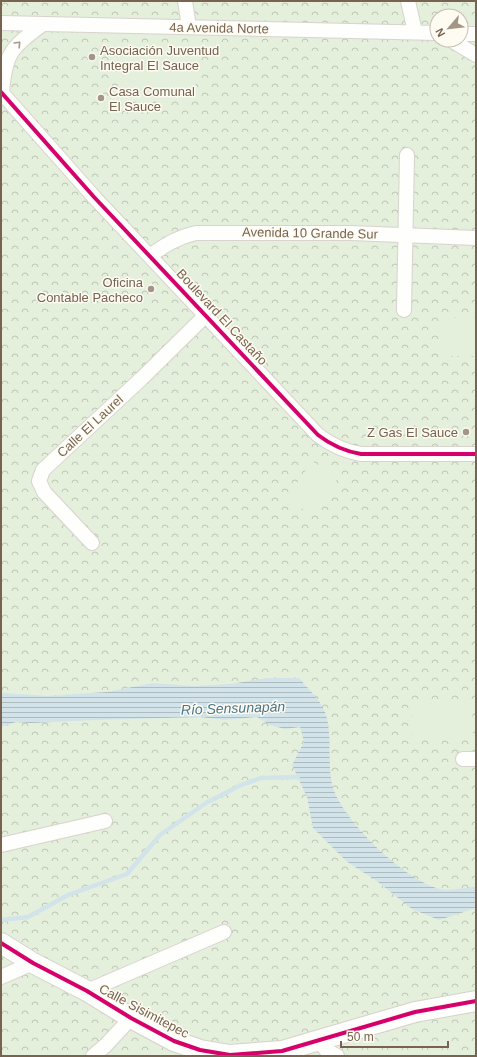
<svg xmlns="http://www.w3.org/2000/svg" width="477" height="1057" viewBox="0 0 477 1057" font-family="Arial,sans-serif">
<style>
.park{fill:url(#park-crowns);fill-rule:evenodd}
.pitch{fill:#e4efdc}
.water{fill:url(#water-rules)}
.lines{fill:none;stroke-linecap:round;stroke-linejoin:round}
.stream{stroke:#d2e4e9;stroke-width:4.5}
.street-casing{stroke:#d8d3cd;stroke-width:16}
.secondary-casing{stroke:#d6d2cb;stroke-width:22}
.street{stroke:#fefefd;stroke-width:14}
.secondary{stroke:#fefefd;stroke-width:20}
.cycleway-casing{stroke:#fefbf3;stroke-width:6}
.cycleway{stroke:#d6006c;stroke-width:4}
.oneway{stroke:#a6998c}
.poi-dot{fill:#a49687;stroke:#fefbf3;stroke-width:1.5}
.labels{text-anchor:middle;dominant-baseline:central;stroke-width:3;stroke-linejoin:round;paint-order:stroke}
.street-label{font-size:13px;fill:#77634f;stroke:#fefbf3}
.poi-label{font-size:13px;fill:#77634f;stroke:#fefbf3;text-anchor:start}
.water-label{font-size:14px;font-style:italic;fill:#497689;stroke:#fefbf3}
</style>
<defs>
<pattern id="park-crowns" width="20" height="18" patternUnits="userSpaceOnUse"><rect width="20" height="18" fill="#e4efdc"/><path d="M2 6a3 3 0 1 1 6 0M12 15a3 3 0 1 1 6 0" fill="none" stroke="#bec5b5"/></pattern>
<pattern id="water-rules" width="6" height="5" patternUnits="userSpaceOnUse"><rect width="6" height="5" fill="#d2e4e9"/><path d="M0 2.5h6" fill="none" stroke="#afbcbf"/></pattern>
</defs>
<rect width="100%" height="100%" fill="#f8f6f0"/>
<path class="park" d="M 1,1 L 476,1 L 476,1056 L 1,1056 ZM 437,16 L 461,16 L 461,40 L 437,40 Z"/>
<g class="pitch">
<polygon points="117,45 195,46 196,97 118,97"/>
<rect x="441" y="318" width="35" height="38"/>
<polygon points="312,461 338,478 313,516 287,498"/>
<polygon points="472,701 473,735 412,736 412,702"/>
</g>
<path class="water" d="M 267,678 L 299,678 C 307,688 320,699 325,712 C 333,734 327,761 332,784 C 339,818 410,887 446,890 C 456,890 466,887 476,888 L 476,908 L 439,920 L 412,909 L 378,882 L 346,861 L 313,828 L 307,797 L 292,765 L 304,742 L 300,727 L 285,729 L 270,725 L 257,717 L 225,720 L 200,717 L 97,720 L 31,723 L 16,722 L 1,727 L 1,693 L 48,696 L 107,692 L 153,683 L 193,686 L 231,684 Z"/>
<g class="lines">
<polyline class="stream" points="1,920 28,917 68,895 127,874 160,835 206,803 241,785 261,778 298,777"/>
<defs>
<g id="street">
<polyline points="185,1 189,27"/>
<polyline points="408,1 415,32"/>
<polyline points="1,23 437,33"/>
<polyline points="461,34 476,34"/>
<polyline points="451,40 476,55"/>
<path d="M 1,92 L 94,197 L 318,435 C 331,445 343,451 361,454 L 476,454"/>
<path d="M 2,93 C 5,53 11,48 43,24"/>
<path d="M 151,255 C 165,245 178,237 196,233 L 351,233 L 476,238"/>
<polyline points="404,310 407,155"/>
<polyline points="92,543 44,492 39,481 43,470 141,379 205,316"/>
<polyline points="463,759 476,759"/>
<polyline points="1,845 105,821"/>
<polyline points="1,977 33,963"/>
<polyline points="87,991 224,932"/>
<polyline points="319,1041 326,1050 337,1056"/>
<polyline points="93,1056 105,1046 131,1018"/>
</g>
<polyline id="secondary" points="1,943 33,963 87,991 131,1018 174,1041 200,1050 230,1055 282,1051 415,1012 476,1001"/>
</defs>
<use href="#street" class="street-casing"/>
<use href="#secondary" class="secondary-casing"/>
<use href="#street" class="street"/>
<use href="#secondary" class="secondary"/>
<defs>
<g id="cycleway">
<path d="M 1,92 L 94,197 L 318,435 C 331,445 343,451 361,454 L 476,454"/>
<polyline points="1,943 33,963 87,991 131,1018 174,1041 200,1050 230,1055 282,1051 415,1012 476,1001"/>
</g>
</defs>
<use href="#cycleway" class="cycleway-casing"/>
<use href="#cycleway" class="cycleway"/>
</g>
<defs><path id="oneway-chevron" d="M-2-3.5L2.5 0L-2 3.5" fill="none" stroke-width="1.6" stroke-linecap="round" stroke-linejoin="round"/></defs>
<use class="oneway" href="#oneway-chevron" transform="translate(18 44) rotate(-46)"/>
<g class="poi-dot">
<circle cx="92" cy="57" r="4"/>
<circle cx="101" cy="98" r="4"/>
<circle cx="151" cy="289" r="4"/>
<circle cx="466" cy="432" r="4"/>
</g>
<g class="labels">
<g class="street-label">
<text transform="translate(219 28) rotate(1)">4a Avenida Norte</text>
<text transform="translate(310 233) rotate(1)">Avenida 10 Grande Sur</text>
<text transform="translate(222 317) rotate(47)">Boulevard El Castaño</text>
<text transform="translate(90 426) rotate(-43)">Calle El Laurel</text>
<text transform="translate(144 1011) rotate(28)">Calle Sisimitepec</text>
</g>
<g class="poi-label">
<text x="100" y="50">Asociación Juventud<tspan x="100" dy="15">Integral El Sauce</tspan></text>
<text x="109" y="91">Casa Comunal<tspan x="109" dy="15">El Sauce</tspan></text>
<text x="143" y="282" text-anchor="end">Oficina<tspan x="143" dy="15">Contable Pacheco</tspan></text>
<text x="458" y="432" text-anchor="end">Z Gas El Sauce</text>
</g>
<g class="water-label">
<text transform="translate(233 708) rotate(-2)">Río Sensunapán</text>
</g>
</g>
<rect width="477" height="1057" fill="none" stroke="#77634f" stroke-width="4"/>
<g transform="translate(449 28) rotate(242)"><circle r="19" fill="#fefbf3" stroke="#c8beb1"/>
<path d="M0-3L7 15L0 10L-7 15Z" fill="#a49687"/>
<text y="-6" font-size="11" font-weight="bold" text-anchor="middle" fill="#77634f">N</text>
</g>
<path d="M341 1041v6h107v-6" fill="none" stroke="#77634f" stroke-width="2"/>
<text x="347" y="1041" font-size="12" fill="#77634f" stroke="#fefbf3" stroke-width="3" paint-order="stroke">50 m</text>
</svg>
